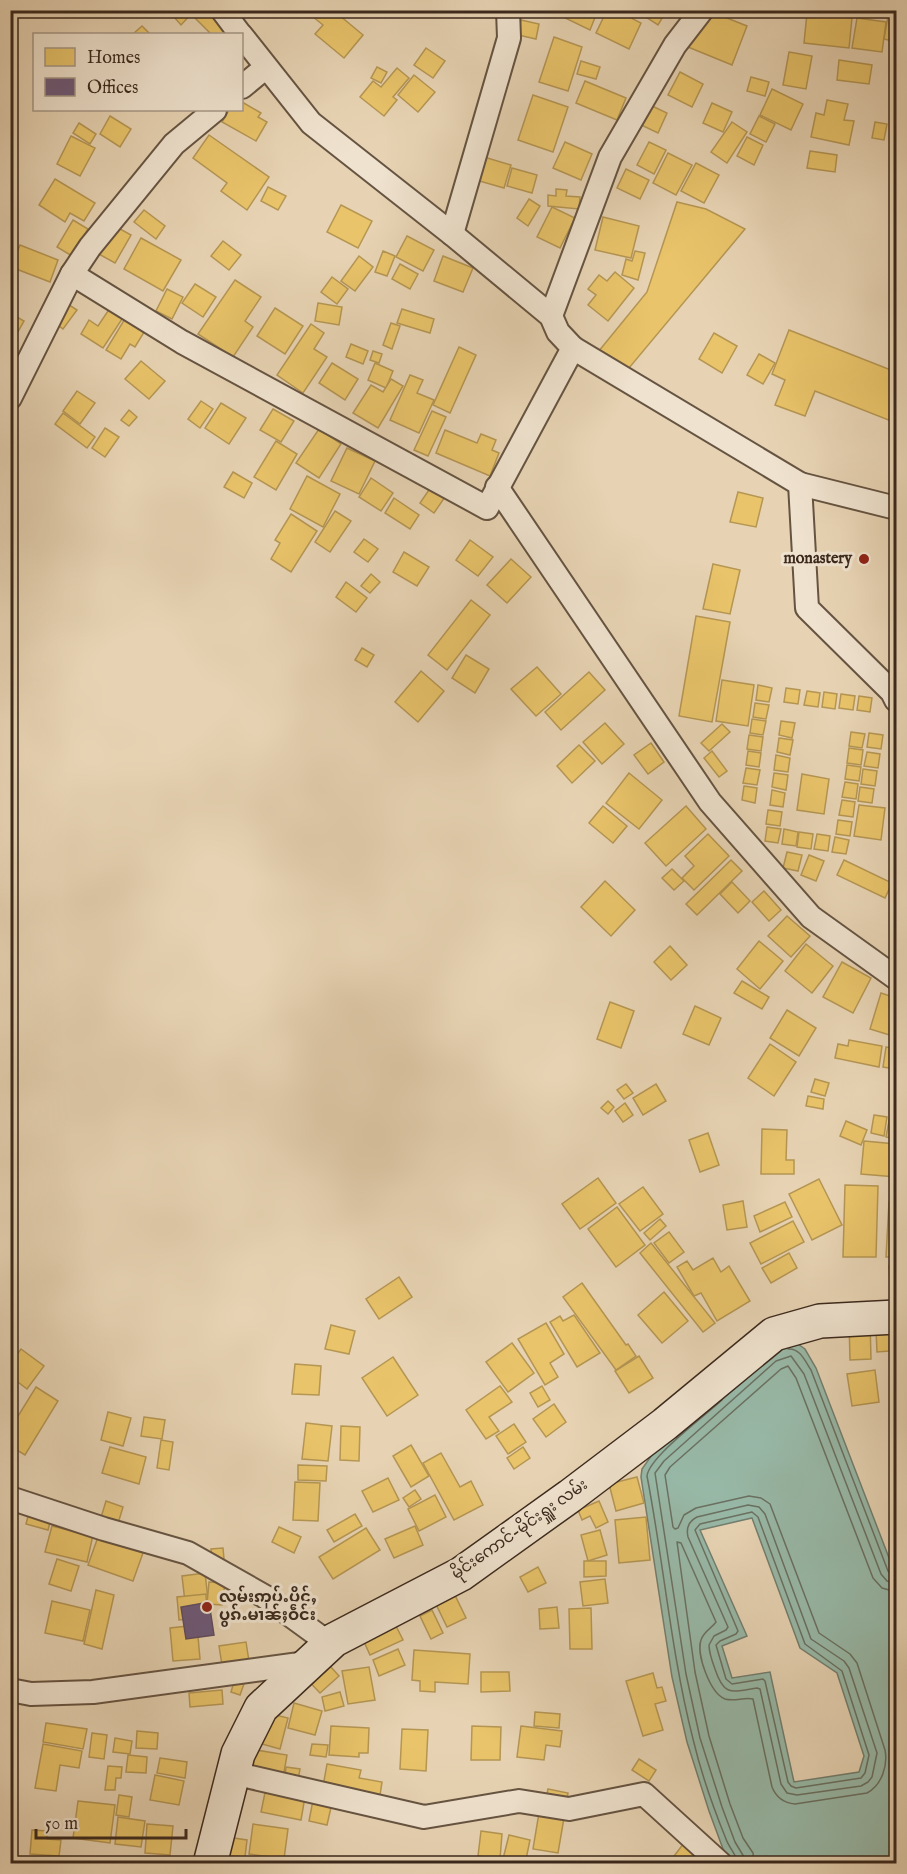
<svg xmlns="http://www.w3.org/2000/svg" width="907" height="1874" viewBox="0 0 907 1874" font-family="'IM FELL English','Noto Sans Myanmar',serif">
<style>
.water{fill:#98b9a8;stroke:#737f70;stroke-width:1.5;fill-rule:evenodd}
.homes{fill:#e9c46a;stroke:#b59653;stroke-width:1.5}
.offices{fill:#6d597a;stroke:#5e4b5e;stroke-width:1.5}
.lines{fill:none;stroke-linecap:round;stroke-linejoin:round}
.shore{stroke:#6a7162;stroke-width:1.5}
.street-casing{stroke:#665442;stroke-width:26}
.secondary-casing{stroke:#3b291d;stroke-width:36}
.street{stroke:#efe2ce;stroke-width:22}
.secondary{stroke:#efe2ce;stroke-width:33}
.poi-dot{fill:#8f2418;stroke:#efe2ce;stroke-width:2}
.labels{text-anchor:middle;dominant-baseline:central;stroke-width:6;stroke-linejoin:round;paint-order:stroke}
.poi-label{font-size:16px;font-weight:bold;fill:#3b291d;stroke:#efe2ce;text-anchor:end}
.street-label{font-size:16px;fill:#3b291d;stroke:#efe2ce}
</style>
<rect width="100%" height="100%" fill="#e7d3b3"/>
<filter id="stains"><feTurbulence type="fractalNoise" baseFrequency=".00333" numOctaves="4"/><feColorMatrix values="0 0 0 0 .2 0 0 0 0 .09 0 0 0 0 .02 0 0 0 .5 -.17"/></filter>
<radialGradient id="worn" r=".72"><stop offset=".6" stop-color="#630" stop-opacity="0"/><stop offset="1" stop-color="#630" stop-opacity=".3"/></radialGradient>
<path class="water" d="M 795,1342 L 805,1349 L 816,1368 L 896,1576 L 896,1863 L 733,1863 L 723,1849 L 709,1811 L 687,1742 L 672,1677 L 641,1477 L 642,1469 L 654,1452 L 769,1349 ZM 752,1518 L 800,1648 L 837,1673 L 864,1756 L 859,1772 L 794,1782 L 770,1672 L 732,1678 L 722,1646 L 747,1636 L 700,1530 Z"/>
<g class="homes">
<polygon points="168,10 195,10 181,25"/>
<polygon points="199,10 231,10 242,34 211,34 193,16"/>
<polygon points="317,10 333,10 363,35 344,58 315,34 323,25 312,16"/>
<polygon points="566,10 598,10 590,30 563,17"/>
<polygon points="607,10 616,10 641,23 629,49 596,33"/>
<polygon points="635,10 667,10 658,25"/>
<polygon points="702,10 707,10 747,26 732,65 688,47"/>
<polygon points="889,10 896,10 896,42 884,39"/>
<polygon points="807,13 852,18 849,48 804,43"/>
<polygon points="857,18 886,22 882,52 852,48"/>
<polygon points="521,20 539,24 536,39 518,35"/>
<polygon points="142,26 150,34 133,34"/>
<polygon points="554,37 582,47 568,91 539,82"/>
<polygon points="426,48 445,61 433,78 414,65"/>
<polygon points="789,52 812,56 806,89 783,85"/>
<polygon points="839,60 872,65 869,84 837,80"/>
<polygon points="581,61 600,67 596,79 577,74"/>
<polygon points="377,67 387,72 381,83 371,78"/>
<polygon points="397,68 409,78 393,97 397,100 384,116 360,97 373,81 381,87"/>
<polygon points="680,72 703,84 692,107 668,95"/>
<polygon points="414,75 435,92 418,112 398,95"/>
<polygon points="751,77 769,82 765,96 747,91"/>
<polygon points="585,81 626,98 617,120 576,103"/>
<polygon points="772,89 803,104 791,130 760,115"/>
<polygon points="533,95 568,107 553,152 518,140"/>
<polygon points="827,100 848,104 844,120 854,121 849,145 811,137 816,113 824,115"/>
<polygon points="242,102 261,113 258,117 267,122 256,141 222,122 229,110 242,110"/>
<polygon points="712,103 732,112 723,132 703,123"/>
<polygon points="648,104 667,113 658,133 639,124"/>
<polygon points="110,116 131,129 120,147 100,134"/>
<polygon points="759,116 775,124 766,142 750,134"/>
<polygon points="732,122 747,132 727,163 711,152"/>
<polygon points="875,122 887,124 884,140 872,138"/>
<polygon points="79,123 96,134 90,144 73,133"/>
<polygon points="209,135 269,177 247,210 221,191 227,183 193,158"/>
<polygon points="71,136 95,148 80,176 57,164"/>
<polygon points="747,137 763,145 754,165 737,156"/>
<polygon points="565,142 592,154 581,180 553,168"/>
<polygon points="649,142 666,150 654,174 637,165"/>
<polygon points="810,151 837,155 835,172 807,168"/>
<polygon points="668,153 692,165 676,195 653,183"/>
<polygon points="484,157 511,165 504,188 476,180"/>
<polygon points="696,163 719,175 704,203 681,191"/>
<polygon points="512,168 537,175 532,193 507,186"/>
<polygon points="626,169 649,180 640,199 617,188"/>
<polygon points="55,179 95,203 84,221 70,213 65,222 39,205"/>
<polygon points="268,187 286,196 278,210 261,201"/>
<polygon points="556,189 567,190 566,196 580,197 579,209 548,206 548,195 556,196"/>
<polygon points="529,199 540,206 528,226 517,218"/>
<polygon points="677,202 706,209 745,229 619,380 594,357 647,292"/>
<polygon points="341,205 372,221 358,248 327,232"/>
<polygon points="552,207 575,218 560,248 537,237"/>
<polygon points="144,210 165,226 156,239 134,222"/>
<polygon points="603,217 639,226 631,258 595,250"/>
<polygon points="73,220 88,229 72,256 57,247"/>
<polygon points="113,225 131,235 115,263 97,253"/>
<polygon points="407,236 434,250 423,271 396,257"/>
<polygon points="141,238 181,260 163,291 124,269"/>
<polygon points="223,241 241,255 229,270 211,256"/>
<polygon points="20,245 58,260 50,282 11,267"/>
<polygon points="383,251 395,256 387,276 375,272"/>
<polygon points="635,251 645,253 638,280 622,275 626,259 632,261"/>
<polygon points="359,256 373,267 355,291 341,281"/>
<polygon points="443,256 473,268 463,292 434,281"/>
<polygon points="400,264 418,274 410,289 392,279"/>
<polygon points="615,272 634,288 608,321 588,305 596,295 588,289 599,275 607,281"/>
<polygon points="332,277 348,289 337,304 321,292"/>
<polygon points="235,280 261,297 245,321 253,327 233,357 198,334"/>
<polygon points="195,284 216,297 203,317 182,303"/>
<polygon points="167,289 183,297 172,319 156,311"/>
<polygon points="63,301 77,310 63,329 50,319"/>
<polygon points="318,303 342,307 339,325 315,321"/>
<polygon points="110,308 124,316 103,348 81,334 89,320 98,326"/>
<polygon points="275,308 303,326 285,354 257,336"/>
<polygon points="402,309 434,319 430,333 397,323"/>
<polygon points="10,313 24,321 15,337 10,335"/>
<polygon points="126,317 146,329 135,347 130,344 121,359 106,350"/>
<polygon points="391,323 400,326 392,349 383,345"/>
<polygon points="311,324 324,333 314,349 327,357 303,393 277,375"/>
<polygon points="789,330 896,372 896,423 815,391 805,416 775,405 785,380 772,374"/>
<polygon points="714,333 737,346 722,373 699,359"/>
<polygon points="351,344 368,351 363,364 346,357"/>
<polygon points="459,347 476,355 450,413 433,405"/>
<polygon points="373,351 382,354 379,363 370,360"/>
<polygon points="759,354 775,363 763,384 747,375"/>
<polygon points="141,361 165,381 149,399 125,379"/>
<polygon points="332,363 358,379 345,400 319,383"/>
<polygon points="375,363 393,371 386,388 368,380"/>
<polygon points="410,375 423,380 417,393 434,400 419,433 390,420"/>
<polygon points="391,379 403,386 378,428 353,413 371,385 383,392"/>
<polygon points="77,391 95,403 80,424 63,411"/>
<polygon points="201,401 213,409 200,428 188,419"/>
<polygon points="221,403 246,418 229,444 205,428"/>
<polygon points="273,409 294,421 281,442 260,430"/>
<polygon points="129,410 137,417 129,426 121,420"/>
<polygon points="432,411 446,417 428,456 414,450"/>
<polygon points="63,413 95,437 87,448 55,424"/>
<polygon points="105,428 119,437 105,457 92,448"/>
<polygon points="319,429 341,444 319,478 296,463"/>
<polygon points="445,430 477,443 481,434 496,440 492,450 499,453 490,476 436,453"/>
<polygon points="276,441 297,454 276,490 254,477"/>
<polygon points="347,448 375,461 359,494 331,481"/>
<polygon points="233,472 252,483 244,498 224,487"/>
<polygon points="307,476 340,494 323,527 290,509"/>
<polygon points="371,478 393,493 381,511 359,497"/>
<polygon points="433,484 447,494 434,513 420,503"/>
<polygon points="738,492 763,498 756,527 730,522"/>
<polygon points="394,498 419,515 410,529 385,513"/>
<polygon points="335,511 351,521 330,552 315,542"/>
<polygon points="291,514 317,531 291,572 271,559 280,543 275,540"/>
<polygon points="364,539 378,549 368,562 354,552"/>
<polygon points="470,540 493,557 478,576 456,560"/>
<polygon points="404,552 429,567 417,586 393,572"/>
<polygon points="511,559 531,577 507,603 487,585"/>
<polygon points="713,564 740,570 730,614 703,609"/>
<polygon points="371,574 380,582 370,593 361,586"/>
<polygon points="346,582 367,598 356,612 336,597"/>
<polygon points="471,600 490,615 447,670 428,655"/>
<polygon points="696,616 730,622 712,722 679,716"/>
<polygon points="362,648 374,655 367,667 355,660"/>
<polygon points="466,655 489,669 475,693 452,678"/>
<polygon points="537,667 561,694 536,716 511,689"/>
<polygon points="421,671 444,691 418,722 395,702"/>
<polygon points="589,672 605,690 561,730 545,712"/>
<polygon points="722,680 754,685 748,726 716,721"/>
<polygon points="758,685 772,688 769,702 756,700"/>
<polygon points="786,688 800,690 798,704 784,702"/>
<polygon points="807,691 820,693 818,707 804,705"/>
<polygon points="824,692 837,694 835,709 822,707"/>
<polygon points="841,694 855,696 853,710 839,708"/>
<polygon points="859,696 872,698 870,712 857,710"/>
<polygon points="755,703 769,705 766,719 753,717"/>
<polygon points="752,719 766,721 763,735 750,733"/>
<polygon points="781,721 795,723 792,738 779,735"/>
<polygon points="605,723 624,744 602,764 583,742"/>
<polygon points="722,724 730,732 709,751 701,743"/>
<polygon points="851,732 865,734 862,748 849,746"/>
<polygon points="869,733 883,735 881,749 867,747"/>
<polygon points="749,735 763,737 761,751 747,749"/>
<polygon points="779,738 793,740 790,755 777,752"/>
<polygon points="651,743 664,762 648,774 634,755"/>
<polygon points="579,745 595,761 572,783 557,766"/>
<polygon points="849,748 863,750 861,765 847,763"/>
<polygon points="712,751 727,771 719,777 704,758"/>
<polygon points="748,751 761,753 759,767 746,765"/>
<polygon points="867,752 880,754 878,768 864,766"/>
<polygon points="776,755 790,758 788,772 774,770"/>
<polygon points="847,765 861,767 859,781 845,779"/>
<polygon points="746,768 760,770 757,785 743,783"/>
<polygon points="863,769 877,771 875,786 861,784"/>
<polygon points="629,773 662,800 639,829 606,803"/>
<polygon points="774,773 788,775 786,790 772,787"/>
<polygon points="802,774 829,779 824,814 797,810"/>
<polygon points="845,782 858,784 856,799 842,797"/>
<polygon points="744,786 757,788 755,803 742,800"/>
<polygon points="860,787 874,789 872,803 858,801"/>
<polygon points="772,790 785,793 783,807 770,805"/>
<polygon points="842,800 855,802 853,817 839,815"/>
<polygon points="859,805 885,808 881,840 854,836"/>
<polygon points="603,806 627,826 613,843 589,823"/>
<polygon points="686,806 706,829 666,866 645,843"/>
<polygon points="768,810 782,812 780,826 766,824"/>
<polygon points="838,820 852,822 850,836 836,834"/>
<polygon points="767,827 781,829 778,843 765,841"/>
<polygon points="784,829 798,832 796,846 782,844"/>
<polygon points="799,832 813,834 811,849 797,847"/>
<polygon points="708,834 729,856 694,890 682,878 694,866 685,856"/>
<polygon points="817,834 830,836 828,851 814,849"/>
<polygon points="835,837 849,840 846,854 832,852"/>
<polygon points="787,852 802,855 798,871 783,868"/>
<polygon points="809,855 824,861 816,881 801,875"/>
<polygon points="731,860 742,871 697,915 686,904"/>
<polygon points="844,860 892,883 885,898 837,875"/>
<polygon points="672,869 684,881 674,890 662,878"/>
<polygon points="605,881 635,910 611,936 581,907"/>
<polygon points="732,882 750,901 738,913 720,894"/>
<polygon points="764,891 781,910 769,921 752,902"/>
<polygon points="787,916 810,936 791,957 768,936"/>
<polygon points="759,941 783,961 760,989 737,969"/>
<polygon points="806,944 833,966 812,993 785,971"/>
<polygon points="670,946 687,965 671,980 654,962"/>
<polygon points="842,962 871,978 853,1013 823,997"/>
<polygon points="742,981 769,997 762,1009 734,993"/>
<polygon points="881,993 896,998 896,1037 870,1029"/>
<polygon points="610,1002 634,1011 621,1048 597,1039"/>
<polygon points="695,1006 721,1018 709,1045 683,1034"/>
<polygon points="787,1010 816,1028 799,1056 770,1038"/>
<polygon points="849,1040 882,1046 879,1067 835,1058 838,1044 848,1046"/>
<polygon points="770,1044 796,1062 774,1096 748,1078"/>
<polygon points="886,1047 896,1049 896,1069 883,1067"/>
<polygon points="815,1079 829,1083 825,1096 811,1092"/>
<polygon points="626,1084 633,1093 624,1099 617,1090"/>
<polygon points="656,1084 666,1101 643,1115 633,1098"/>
<polygon points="896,1084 896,1139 886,1137"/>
<polygon points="808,1096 824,1099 823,1109 806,1106"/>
<polygon points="608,1101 614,1107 608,1114 601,1108"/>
<polygon points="625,1103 633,1115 623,1122 615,1111"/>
<polygon points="874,1115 887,1117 884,1136 871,1133"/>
<polygon points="846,1121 867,1130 861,1145 840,1136"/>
<polygon points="762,1129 787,1130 786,1160 794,1160 794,1174 761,1174"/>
<polygon points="708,1133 719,1165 700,1172 689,1140"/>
<polygon points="864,1141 896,1144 896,1177 861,1174"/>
<polygon points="598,1178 616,1203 580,1229 562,1204"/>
<polygon points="819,1179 842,1225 812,1240 789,1194"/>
<polygon points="845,1185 878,1186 876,1257 843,1257"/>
<polygon points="643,1187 663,1214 640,1231 619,1204"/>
<polygon points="743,1201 747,1227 727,1230 723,1205"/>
<polygon points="785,1202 792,1217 760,1232 754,1216"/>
<polygon points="889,1202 896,1202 896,1257 886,1257"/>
<polygon points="617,1207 645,1245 616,1267 588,1229"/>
<polygon points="660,1219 666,1226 650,1240 644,1233"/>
<polygon points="793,1221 804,1242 761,1264 750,1243"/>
<polygon points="669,1232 684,1252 669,1263 654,1243"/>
<polygon points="651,1243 715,1323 703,1332 640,1253"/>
<polygon points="789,1253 797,1268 771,1283 762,1268"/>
<polygon points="713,1258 721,1272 729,1266 750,1301 717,1321 701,1293 694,1296 677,1267 687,1261 693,1270"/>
<polygon points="896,1265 896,1303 891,1303 889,1266"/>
<polygon points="399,1277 412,1297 379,1319 366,1299"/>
<polygon points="582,1283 626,1345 628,1344 636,1356 616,1370 563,1297"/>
<polygon points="664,1292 688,1321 662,1343 638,1315"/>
<polygon points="574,1315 600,1353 577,1367 550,1322 560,1316 563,1321"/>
<polygon points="849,1321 870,1321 871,1359 850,1360"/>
<polygon points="546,1323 564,1354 550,1363 558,1377 545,1385 518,1339"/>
<polygon points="331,1325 355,1331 349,1354 325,1349"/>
<polygon points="876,1330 889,1330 889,1351 877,1352"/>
<polygon points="512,1343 534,1373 508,1392 486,1362"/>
<polygon points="21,1349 44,1366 27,1389 10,1376 10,1364"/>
<polygon points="639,1356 653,1378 629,1393 615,1371"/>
<polygon points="393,1357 418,1395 387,1416 362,1378"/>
<polygon points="295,1364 321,1366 319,1395 292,1394"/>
<polygon points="875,1370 879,1402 852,1406 847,1374"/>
<polygon points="500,1386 512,1402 489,1417 499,1431 486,1439 466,1410"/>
<polygon points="542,1386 550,1400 538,1407 530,1393"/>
<polygon points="36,1387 58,1401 25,1455 10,1446 10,1429"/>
<polygon points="554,1404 566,1422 546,1437 533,1419"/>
<polygon points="108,1412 131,1418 123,1446 101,1440"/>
<polygon points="144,1417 165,1420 162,1439 141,1436"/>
<polygon points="306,1423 332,1426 328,1461 302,1459"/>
<polygon points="514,1424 526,1442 508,1454 496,1436"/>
<polygon points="341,1426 360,1427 359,1461 340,1460"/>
<polygon points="161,1440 173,1442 169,1470 157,1468"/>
<polygon points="411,1445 429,1476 411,1487 393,1456"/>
<polygon points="110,1447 146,1457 139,1484 102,1473"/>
<polygon points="523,1447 530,1458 514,1469 507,1458"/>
<polygon points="441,1453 460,1487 471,1481 483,1505 454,1520 423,1463"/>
<polygon points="298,1465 327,1466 326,1481 298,1480"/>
<polygon points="637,1477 644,1503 616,1511 609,1484"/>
<polygon points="388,1478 399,1500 373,1512 362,1491"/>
<polygon points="295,1482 320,1483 318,1521 293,1520"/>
<polygon points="415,1490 421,1499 409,1507 403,1498"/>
<polygon points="435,1495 446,1517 419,1531 408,1509"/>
<polygon points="33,1497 55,1503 48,1530 26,1524"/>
<polygon points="106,1501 123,1507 113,1540 96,1534"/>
<polygon points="599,1501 608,1522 596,1528 590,1516 582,1520 578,1510"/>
<polygon points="84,1513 97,1517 87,1562 45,1552 52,1526 80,1533"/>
<polygon points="355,1514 362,1526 334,1542 327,1530"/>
<polygon points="646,1517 650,1560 619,1563 615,1520"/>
<polygon points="415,1526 423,1545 394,1558 385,1539"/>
<polygon points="279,1527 301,1537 294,1553 272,1542"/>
<polygon points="366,1528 380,1550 333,1579 319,1557"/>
<polygon points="600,1530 607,1555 588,1561 581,1535"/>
<polygon points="98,1537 143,1553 133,1581 88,1565"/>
<polygon points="223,1548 226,1581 215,1582 211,1549"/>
<polygon points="57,1559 79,1566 71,1591 49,1584"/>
<polygon points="584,1561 606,1561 606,1576 584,1577"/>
<polygon points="538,1567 546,1583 528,1592 520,1577"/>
<polygon points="205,1573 208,1599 185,1602 182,1576"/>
<polygon points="605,1579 608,1603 583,1606 580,1582"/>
<polygon points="209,1582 225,1583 222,1605 207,1604"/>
<polygon points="451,1587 466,1618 447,1627 432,1596"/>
<polygon points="96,1590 114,1595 102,1649 84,1644"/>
<polygon points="206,1594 207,1617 179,1620 177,1597"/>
<polygon points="52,1601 90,1610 83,1641 45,1633"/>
<polygon points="557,1607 559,1628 540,1629 539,1609"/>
<polygon points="591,1608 592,1649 570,1649 569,1609"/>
<polygon points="432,1610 443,1633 431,1639 420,1616"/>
<polygon points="393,1620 403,1640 370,1655 361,1635"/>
<polygon points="197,1625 200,1659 173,1661 170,1628"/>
<polygon points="246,1642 249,1661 222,1665 219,1646"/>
<polygon points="398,1649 405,1665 379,1676 373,1660"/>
<polygon points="414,1650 470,1654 468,1684 435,1682 435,1692 420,1691 420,1681 412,1680"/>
<polygon points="321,1656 339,1676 320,1693 302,1674"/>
<polygon points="369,1667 375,1700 348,1704 342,1671"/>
<polygon points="481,1672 509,1672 510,1691 481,1692"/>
<polygon points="653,1673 657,1688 662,1687 666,1701 655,1704 663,1730 643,1736 626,1681"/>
<polygon points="235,1678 245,1681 240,1695 231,1692"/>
<polygon points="222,1690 223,1704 190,1707 189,1693"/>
<polygon points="340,1692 344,1706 325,1711 322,1697"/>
<polygon points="294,1703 322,1711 315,1735 288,1728"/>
<polygon points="263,1712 288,1718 280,1749 255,1742"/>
<polygon points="535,1712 560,1714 559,1728 534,1726"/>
<polygon points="46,1723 87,1729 83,1749 43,1742"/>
<polygon points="331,1726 369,1728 368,1753 359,1753 359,1757 329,1755"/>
<polygon points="472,1726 501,1727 500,1760 471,1760"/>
<polygon points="521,1726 562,1731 560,1747 546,1745 544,1760 517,1757"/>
<polygon points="402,1729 428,1730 426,1771 400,1769"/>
<polygon points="137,1731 158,1733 157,1749 136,1748"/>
<polygon points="92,1733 107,1735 104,1759 89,1757"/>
<polygon points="115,1738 132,1741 130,1754 113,1752"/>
<polygon points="43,1744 82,1751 79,1768 60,1765 56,1791 35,1788"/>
<polygon points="312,1744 328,1745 326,1757 310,1755"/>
<polygon points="244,1748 287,1755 283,1778 241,1771"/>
<polygon points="128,1755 147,1757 146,1773 126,1772"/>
<polygon points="160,1758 187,1762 185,1778 157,1773"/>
<polygon points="639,1759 656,1770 649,1781 632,1770"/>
<polygon points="327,1764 361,1770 359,1778 382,1782 379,1802 322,1792"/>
<polygon points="108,1766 122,1767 121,1778 116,1778 115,1790 105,1790"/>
<polygon points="286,1767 300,1769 297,1786 284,1784"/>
<polygon points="155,1775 184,1781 179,1805 150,1800"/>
<polygon points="267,1783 306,1791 301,1820 261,1812"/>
<polygon points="548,1789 568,1793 564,1813 544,1809"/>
<polygon points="119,1795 132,1797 129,1817 116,1815"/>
<polygon points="313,1800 332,1803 327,1825 309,1821"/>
<polygon points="78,1801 115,1805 110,1843 73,1838"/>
<polygon points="539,1813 564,1818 558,1853 533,1849"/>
<polygon points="118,1817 145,1821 141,1847 115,1844"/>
<polygon points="147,1824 173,1826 170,1855 145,1853"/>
<polygon points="253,1824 288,1829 284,1859 249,1854"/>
<polygon points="32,1830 47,1831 47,1839 61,1840 59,1856 30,1854"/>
<polygon points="481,1831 502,1834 500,1859 478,1856"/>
<polygon points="509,1835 530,1840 525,1864 503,1859"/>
<polygon points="690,1835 707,1864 668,1864"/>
<polygon points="227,1837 247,1840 245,1857 225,1855"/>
</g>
<polygon class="offices" points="209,1602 214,1635 186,1639 181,1607"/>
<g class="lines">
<g class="shore">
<path d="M 788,1349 C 800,1348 805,1361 811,1370 L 888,1571 L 892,1575 L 896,1575"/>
<path d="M 722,1400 C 706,1415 649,1457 647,1476 C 664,1564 671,1653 693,1739 C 701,1773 713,1807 726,1839 C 729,1848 737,1855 738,1864"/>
<path d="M 748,1505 L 759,1507 L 765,1514 L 811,1639 L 844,1661 L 849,1668 L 877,1753 L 872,1777 L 868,1782 L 861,1786 L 797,1795 L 787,1793 L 781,1784 L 760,1689 L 757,1688 C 732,1692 724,1697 715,1669 C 712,1661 709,1653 709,1645 L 714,1636 L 726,1630 L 728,1627 L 688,1537 C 686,1528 689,1521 697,1517 Z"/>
<polygon points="752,1512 758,1517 805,1644 842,1671 869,1755 865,1773 861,1778 796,1788 791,1786 788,1782 765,1681 763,1679 732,1684 726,1679 716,1645 720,1641 736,1634 738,1631 695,1530 700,1524"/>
<polyline points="745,1864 744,1857 735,1842 722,1807 700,1738 686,1674 655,1473 664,1461 776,1361 791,1356 804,1374 881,1574 887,1581 896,1583"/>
<path d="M 754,1864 L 753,1853 L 743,1838 L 730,1804 L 709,1736 L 695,1672 L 677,1542 L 681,1543 L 716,1622 C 712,1628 704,1631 701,1640 C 696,1654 710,1693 725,1699 C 734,1702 744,1697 753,1699 L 772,1787 C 776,1797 784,1803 795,1804 L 867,1793 C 882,1785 888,1765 885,1750 L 857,1663 L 850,1654 L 819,1633 L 770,1504 L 761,1498 L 749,1496 L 696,1508 L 684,1515 L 678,1528 L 675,1529 L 673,1527 L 665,1475 L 670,1467 L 781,1369 L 788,1366 L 796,1378 L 873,1578 L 882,1588 L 896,1592"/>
</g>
<defs>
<g id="street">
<polyline points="222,10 240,34"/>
<polyline points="242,87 265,68"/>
<polyline points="452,234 509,38 508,10"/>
<polyline points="72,274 182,342 487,508 573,348 558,332 551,316 452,234 311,123 242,36"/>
<polyline points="551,316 610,157 675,45 702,10"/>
<polyline points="573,348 800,484 807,608 892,692 896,700"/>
<polyline points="10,398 72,274 90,247 174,144 215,110"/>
<polyline points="800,484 896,508"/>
<polyline points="497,487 710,802 811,917 896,978"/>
<polyline points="10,1498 104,1529 188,1553 264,1596 330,1644"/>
<polyline points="10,1690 31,1694 93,1692 307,1663"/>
<polyline points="233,1773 424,1817 519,1801 569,1809 644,1794 721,1864"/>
</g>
<polyline id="secondary" points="210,1864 238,1754 261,1708 334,1640 461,1574 570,1496 665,1424 774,1334 820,1321 896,1317"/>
</defs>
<use href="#street" class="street-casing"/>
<use href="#secondary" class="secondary-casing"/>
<use href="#street" class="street"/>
<use href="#secondary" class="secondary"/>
</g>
<g class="poi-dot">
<circle cx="864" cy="559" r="6"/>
<circle cx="207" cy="1607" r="6"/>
</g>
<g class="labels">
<g class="poi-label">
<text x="852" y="559">monastery</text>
<text x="219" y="1598" text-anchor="start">လုမ်းဢုပ်ႉပိူင်ႇ<tspan x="219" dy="18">ပွၵ်ႉမၢၼ်ႈဝဵင်း</tspan></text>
</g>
<g class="street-label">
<text transform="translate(520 1530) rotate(-35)">မိုင်းကောင်-မိုင်းရှူး လမ်း</text>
</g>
</g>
<rect width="907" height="1874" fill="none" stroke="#e7d3b3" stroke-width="36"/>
<rect x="12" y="12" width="883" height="1850" fill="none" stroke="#3b291d" stroke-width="3"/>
<rect x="18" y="18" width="871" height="1838" fill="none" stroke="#3b291d" stroke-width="1.5"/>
<rect x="33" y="33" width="210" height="78" fill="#efe2ce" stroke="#a79887" stroke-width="1.5"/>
<rect x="45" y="48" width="30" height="18" fill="#e9c46a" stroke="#a79887" stroke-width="1.5"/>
<text x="87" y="63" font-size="18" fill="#3b291d">Homes</text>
<rect x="45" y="78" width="30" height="18" fill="#6d597a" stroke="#a79887" stroke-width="1.5"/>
<text x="87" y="93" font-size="18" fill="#3b291d">Offices</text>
<path d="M36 1829v9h150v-9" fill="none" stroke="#3b291d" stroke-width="3"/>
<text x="45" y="1829" font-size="18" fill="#3b291d" stroke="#efe2ce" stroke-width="4.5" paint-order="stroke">50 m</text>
<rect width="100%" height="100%" filter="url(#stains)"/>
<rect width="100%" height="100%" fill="url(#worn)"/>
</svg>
